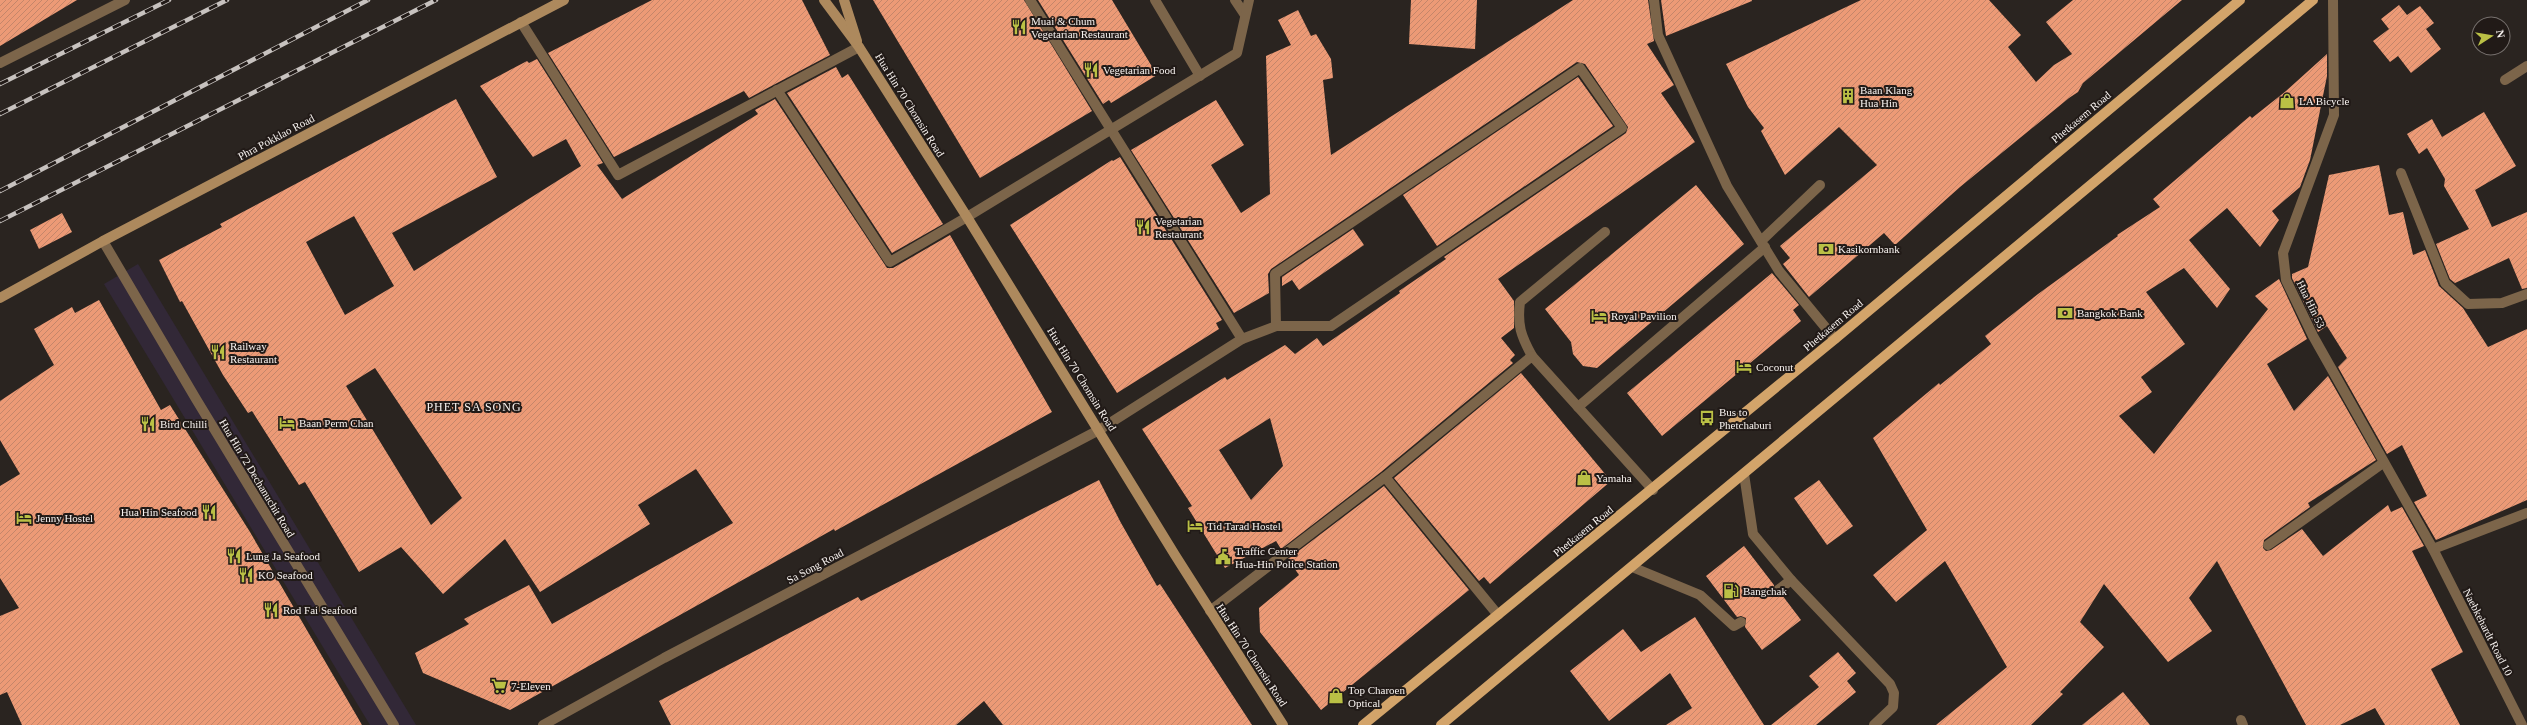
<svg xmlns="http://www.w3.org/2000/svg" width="2527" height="725" viewBox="0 0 2527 725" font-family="'Times New Roman',serif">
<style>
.commercial{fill:#322837}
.building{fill:url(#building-hatch);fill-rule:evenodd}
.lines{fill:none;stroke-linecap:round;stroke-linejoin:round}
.lane{stroke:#7c654a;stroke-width:10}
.street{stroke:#7c654a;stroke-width:10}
.secondary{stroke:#ad895d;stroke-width:10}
.primary{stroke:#d3a46a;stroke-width:10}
.rail-casing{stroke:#c7c2bf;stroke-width:4.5}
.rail{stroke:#211a17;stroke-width:3;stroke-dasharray:9;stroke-linecap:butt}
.labels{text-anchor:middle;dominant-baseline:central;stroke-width:4;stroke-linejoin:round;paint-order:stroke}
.poi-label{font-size:11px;fill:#f8f3f0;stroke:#211a17;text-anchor:start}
.street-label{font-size:11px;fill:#f8f3f0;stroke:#211a17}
.neighbourhood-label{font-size:12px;letter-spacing:1px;fill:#f8f3f0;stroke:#211a17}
</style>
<defs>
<pattern id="building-hatch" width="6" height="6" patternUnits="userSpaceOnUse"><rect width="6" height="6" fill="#ec9a76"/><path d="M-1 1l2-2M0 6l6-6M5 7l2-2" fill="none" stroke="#c4866a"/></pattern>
</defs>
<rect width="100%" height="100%" fill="#2a2420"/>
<polygon class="commercial" points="138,264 416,725 370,725 104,284"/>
<g class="building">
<polygon points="0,0 77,0 0,46"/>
<polygon points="652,0 802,0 830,55 749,98 744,91 614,157 548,53"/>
<polygon points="873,0 1024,0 1092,111 980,178"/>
<polygon points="1038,0 1112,0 1157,75 1111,103 1109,100 1103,104"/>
<polygon points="1411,0 1477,0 1475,49 1409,44"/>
<path d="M 1573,0 L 1648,0 L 1654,41 L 1647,44 L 1674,85 L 1661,93 L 1695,142 L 1498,279 L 1514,301 L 1514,328 L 1501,338 L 1515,355 L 1510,360 L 1513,363 L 1381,472 L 1281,549 L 1276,541 L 1225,568 L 1188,508 L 1192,506 L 1142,429 L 1225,377 L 1227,380 L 1285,345 L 1295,354 L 1317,338 L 1323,346 L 1400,293 L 1399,291 L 1446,259 L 1444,257 L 1626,133 L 1628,127 L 1585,64 L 1577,62 L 1271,269 L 1268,274 L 1269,293 L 1234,313 L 1131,150 L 1216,100 L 1244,145 L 1211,165 L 1241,213 L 1270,194 L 1266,56 L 1291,45 L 1278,20 L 1298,10 L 1311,36 L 1316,34 L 1331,59 L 1333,78 L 1323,80 L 1331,155 ZM 1270,418 L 1283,466 L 1251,500 L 1219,450 Z"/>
<polygon points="1661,0 1752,0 1752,1 1666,36"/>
<polygon points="1861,0 1989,0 2021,35 2008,47 2036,82 2054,65 2072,54 2046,22 2073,0 2182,0 2083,83 2078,92 2069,98 1960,187 1895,245 1884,233 1809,297 1783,264 1790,258 1780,246 1877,165 1839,127 1785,175 1761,131 1764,128 1748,107 1726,64"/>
<polygon points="2399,5 2407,15 2420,6 2434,23 2426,29 2441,49 2411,73 2398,56 2390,62 2373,41 2389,29 2381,19"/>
<polygon points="2327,54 2327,76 2310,160 2300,187 2272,211 2279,220 2260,247 2227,208 2189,240 2230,289 2217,308 2184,268 2146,292 2185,344 2141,377 2152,392 2119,416 2154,454 2268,309 2255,296 2279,279 2307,339 2267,364 2294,411 2328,376 2376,460 2308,503 2310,507 2264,540 2263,548 2266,551 2271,550 2302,529 2323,556 2388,505 2391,512 2402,507 2424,546 2412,551 2414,555 2463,652 2431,669 2460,725 2385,725 2375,708 2340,725 2306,725 2217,561 2189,598 2212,631 2168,662 2104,584 2080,622 2104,647 2060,692 2063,694 2031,725 1936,725 2007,667 1945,561 1896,602 1873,575 1927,530 1873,438 1939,383 1940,385 1991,344 1985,336 2038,294 2118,236 2117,235 2160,207 2153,199 2250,116 2252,118 2286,91"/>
<path d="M 537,59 L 603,163 L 597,165 L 622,199 L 758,114 L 755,110 L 775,99 L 887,268 L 893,268 L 950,235 L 1052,412 L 835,531 L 834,529 L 510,710 L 423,673 L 415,653 L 469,624 L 464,619 L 529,585 L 552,624 L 733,523 L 696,469 L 638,505 L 650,524 L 540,592 L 505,539 L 443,594 L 401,547 L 359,572 L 305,482 L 299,485 L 252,411 L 248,413 L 223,375 L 182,301 L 180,302 L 159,260 L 222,227 L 220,224 L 456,99 L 497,177 L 392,233 L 414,271 L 581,166 L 566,139 L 533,157 L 480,86 L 527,61 L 529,63 ZM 354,216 L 394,286 L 345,315 L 306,242 ZM 375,368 L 462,498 L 431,525 L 346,386 Z"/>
<polygon points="836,67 842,78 848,74 943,224 892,253 787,93"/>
<polygon points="1578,77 1613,126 1437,246 1403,195"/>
<polygon points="2484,112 2516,166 2475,190 2492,227 2527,212 2527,288 2522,289 2509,258 2455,283 2450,279 2436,244 2469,229 2444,186 2445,179 2427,148 2419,154 2407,134 2432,119 2442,137"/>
<polygon points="1120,157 1222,320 1216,323 1219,329 1117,393 1010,225 1112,160 1113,161"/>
<polygon points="2379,165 2389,215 2403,212 2413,255 2425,250 2439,286 2463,308 2488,347 2527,329 2527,500 2436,540 2414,502 2427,496 2402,445 2387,454 2338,367 2347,358 2327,326 2318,332 2292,278 2292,274 2308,267 2329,175"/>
<polygon points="1696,185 1744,244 1597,368 1583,366 1573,354 1571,342 1545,309"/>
<polygon points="62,213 72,232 39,249 30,230"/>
<polygon points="1353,229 1364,245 1299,290 1292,280 1282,286 1282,277"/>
<polygon points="1772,273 1799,305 1793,310 1801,321 1662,436 1627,393"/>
<polygon points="99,300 161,410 170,405 250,532 362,725 22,725 7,692 0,695 0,616 19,608 0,578 0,486 20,474 0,440 0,401 54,365 34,329 72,307 75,313"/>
<polygon points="1521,373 1611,481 1490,584 1484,577 1479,581 1394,478"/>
<polygon points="1099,480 1121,523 1157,586 1160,584 1252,725 1003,725 984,701 956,725 671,725 659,701 858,597 861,601"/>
<polygon points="1819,480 1853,526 1827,545 1794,498"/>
<polygon points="1384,486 1469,590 1321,710 1260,632 1259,608 1299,575 1288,559"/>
<polygon points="1744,546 1774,585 1773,594 1776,596 1782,595 1801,620 1762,650 1745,627 1746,618 1741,616 1737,617 1706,576"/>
<polygon points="1695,617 1764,725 1666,725 1692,708 1670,673 1609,721 1570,671 1623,629 1641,652"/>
<polygon points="1838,652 1856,673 1847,681 1856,692 1816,725 1771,725 1819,687 1809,676"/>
<polygon points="2123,692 2150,725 2082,725"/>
</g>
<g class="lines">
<g class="lane">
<polyline points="1155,0 1200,76"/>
<polyline points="1235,0 1245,15"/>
<polyline points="521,22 618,175 859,47"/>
<polyline points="2505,80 2527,66"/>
<polyline points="777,90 890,262 967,217"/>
<polyline points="2401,173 2445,283 2468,304 2502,303 2527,294"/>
<polyline points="1761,241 1820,185"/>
<path d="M 1532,356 C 1521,336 1517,325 1520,302 L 1605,232"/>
<polyline points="1578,407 1765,247"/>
<polyline points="1744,474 1753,534 1791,580 1778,590"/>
<polyline points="1632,567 1700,595 1734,626 1741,622"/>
<polyline points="1791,580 1890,684 1894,693 1893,707 1874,725"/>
</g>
<g class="street">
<polyline points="1030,0 1242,339"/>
<polyline points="1654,0 1658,35 1727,186 1779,271 1835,339"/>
<polyline points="2333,0 2334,115 2283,253 2286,280 2313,336 2433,549 2522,725"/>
<polyline points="0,63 125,0"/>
<polyline points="967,217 1237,53 1249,0"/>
<polyline points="103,241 196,399 394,725"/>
<polyline points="1385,477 1498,615"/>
<polyline points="2268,545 2383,463"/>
<polyline points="2433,549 2527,513"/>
<polyline points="1210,611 1385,477 1532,356 1653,490"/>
<polyline points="2241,720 2243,725"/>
<polyline points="543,725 664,658 1099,430 1242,339 1276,326 1331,326 1622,128 1580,68 1275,274 1276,326"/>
</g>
<g class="secondary">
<polyline points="824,0 859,47 967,217 1175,555 1283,725"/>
<polyline points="844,0 857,41"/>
<polyline points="0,298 103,241 564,0"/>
</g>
<g class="primary">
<polyline points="1363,725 1835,339 2240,0"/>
<polyline points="1441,725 2313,0"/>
</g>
<defs>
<g id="rail">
<polyline points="0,84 169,0"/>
<polyline points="0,114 227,0"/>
<polyline points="0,191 368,0"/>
<polyline points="0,221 436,0"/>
</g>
</defs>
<use href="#rail" class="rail-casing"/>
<use href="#rail" class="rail"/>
</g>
<defs>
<symbol id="restaurant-bare" viewBox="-9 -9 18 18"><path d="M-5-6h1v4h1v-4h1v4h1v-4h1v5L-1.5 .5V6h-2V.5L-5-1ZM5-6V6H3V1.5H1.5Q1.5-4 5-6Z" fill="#bac045" stroke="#211a17" stroke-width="2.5" paint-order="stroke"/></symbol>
<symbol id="building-bare" viewBox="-9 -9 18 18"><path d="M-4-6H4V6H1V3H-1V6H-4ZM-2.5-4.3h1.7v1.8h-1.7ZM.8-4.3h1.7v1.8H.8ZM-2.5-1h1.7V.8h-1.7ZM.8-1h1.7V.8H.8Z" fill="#bac045" stroke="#211a17" stroke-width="2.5" paint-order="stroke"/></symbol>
<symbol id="shop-bare" viewBox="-9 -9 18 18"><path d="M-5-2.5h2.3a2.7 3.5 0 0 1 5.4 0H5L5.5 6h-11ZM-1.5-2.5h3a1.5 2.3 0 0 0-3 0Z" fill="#bac045" stroke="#211a17" stroke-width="2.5" paint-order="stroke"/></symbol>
<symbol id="bank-bare" viewBox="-9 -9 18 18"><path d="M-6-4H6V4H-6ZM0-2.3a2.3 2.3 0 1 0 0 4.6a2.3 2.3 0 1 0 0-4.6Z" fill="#bac045" stroke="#211a17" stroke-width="2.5" paint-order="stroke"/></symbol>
<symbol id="hotel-bare" viewBox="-9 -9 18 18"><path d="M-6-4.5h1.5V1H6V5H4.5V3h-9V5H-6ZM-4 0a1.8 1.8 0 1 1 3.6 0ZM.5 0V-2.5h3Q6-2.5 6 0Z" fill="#bac045" stroke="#211a17" stroke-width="2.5" paint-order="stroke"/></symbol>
<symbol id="bus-bare" viewBox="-9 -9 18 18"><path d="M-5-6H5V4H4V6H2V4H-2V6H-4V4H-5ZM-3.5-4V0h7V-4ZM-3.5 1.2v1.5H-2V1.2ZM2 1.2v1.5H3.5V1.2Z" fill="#bac045" stroke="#211a17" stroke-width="2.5" paint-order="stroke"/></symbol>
<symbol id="civic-bare" viewBox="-9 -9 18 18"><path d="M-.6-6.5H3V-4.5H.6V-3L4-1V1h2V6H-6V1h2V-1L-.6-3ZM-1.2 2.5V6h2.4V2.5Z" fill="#bac045" stroke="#211a17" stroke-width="2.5" paint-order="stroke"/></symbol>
<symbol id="fuel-bare" viewBox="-9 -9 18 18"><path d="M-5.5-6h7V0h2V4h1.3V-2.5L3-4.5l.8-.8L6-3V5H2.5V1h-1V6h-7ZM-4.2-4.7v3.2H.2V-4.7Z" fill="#bac045" stroke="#211a17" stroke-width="2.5" paint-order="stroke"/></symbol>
<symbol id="supermarket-bare" viewBox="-9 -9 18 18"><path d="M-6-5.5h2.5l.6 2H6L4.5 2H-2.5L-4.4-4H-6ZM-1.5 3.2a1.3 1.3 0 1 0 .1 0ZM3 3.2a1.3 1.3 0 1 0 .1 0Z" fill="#bac045" stroke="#211a17" stroke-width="2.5" paint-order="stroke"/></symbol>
</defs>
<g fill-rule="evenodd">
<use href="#restaurant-bare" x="1008" y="16" width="22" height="22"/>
<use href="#restaurant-bare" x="1080" y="59" width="22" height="22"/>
<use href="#building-bare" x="1837" y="85" width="22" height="22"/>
<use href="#shop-bare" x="2276" y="90" width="22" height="22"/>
<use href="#restaurant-bare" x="1132" y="216" width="22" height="22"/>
<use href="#bank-bare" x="1815" y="238" width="22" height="22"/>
<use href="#bank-bare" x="2054" y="302" width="22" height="22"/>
<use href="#hotel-bare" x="1588" y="305" width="22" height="22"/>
<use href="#restaurant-bare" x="207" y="341" width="22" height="22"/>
<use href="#hotel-bare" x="1733" y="356" width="22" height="22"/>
<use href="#bus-bare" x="1696" y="407" width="22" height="22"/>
<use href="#hotel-bare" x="276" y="412" width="22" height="22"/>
<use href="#restaurant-bare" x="137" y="413" width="22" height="22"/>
<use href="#shop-bare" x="1573" y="467" width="22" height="22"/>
<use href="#restaurant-bare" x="198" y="501" width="22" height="22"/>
<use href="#hotel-bare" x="13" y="507" width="22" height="22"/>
<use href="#hotel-bare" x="1184" y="515" width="22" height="22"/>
<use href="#restaurant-bare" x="223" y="545" width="22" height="22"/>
<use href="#civic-bare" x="1212" y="546" width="22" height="22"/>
<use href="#restaurant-bare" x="235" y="564" width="22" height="22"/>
<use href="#fuel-bare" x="1720" y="580" width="22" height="22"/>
<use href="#restaurant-bare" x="260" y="599" width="22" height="22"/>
<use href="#supermarket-bare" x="488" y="675" width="22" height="22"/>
<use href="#shop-bare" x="1325" y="685" width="22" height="22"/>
</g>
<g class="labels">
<g class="poi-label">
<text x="1031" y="21">Muai &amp; Chum<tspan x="1031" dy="13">Vegetarian Restaurant</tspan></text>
<text x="1103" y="70">Vegetarian Food</text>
<text x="1860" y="90">Baan Klang<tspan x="1860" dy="13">Hua Hin</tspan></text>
<text x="2299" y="101">LA Bicycle</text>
<text x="1155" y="221">Vegetarian<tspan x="1155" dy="13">Restaurant</tspan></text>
<text x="1838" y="249">Kasikornbank</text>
<text x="2077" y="313">Bangkok Bank</text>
<text x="1611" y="316">Royal Pavilion</text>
<text x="230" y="346">Railway<tspan x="230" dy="13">Restaurant</tspan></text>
<text x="1756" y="367">Coconut</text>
<text x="1719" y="412">Bus to<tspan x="1719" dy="13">Phetchaburi</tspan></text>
<text x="299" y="423">Baan Perm Chan</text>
<text x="160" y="424">Bird Chilli</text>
<text x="1596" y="478">Yamaha</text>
<text x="197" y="512" text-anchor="end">Hua Hin Seafood</text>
<text x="36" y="518">Jenny Hostel</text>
<text x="1207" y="526">Tid Tarad Hostel</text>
<text x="1235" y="551">Traffic Center<tspan x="1235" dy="13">Hua-Hin Police Station</tspan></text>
<text x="246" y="556">Lung Ja Seafood</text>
<text x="258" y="575">KO Seafood</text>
<text x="1743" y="591">Bangchak</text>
<text x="283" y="610">Rod Fai Seafood</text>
<text x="511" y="686">7-Eleven</text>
<text x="1348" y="690">Top Charoen<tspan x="1348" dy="13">Optical</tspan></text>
</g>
<g class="street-label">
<text transform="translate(910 105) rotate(58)">Hua Hin 70 Chomsin Road</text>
<text transform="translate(2081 117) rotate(-40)">Phetkasem Road</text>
<text transform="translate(276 137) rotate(-28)">Phra Pokklao Road</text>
<text transform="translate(2311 304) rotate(64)">Hua Hin 53</text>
<text transform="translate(1833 325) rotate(-40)">Phetkasem Road</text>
<text transform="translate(1082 379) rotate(58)">Hua Hin 70 Chomsin Road</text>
<text transform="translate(257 478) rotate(59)">Hua Hin 72 Dechanuchit Road</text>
<text transform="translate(1583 531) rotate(-39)">Phetkasem Road</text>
<text transform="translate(815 566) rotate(-28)">Sa Song Road</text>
<text transform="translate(2488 632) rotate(63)">Naebkehardt Road 10</text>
<text transform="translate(1252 655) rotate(57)">Hua Hin 70 Chomsin Road</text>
</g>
<g class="neighbourhood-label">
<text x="474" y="407">PHET SA SONG</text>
</g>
</g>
<g transform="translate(2491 36) rotate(78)"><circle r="19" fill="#211a17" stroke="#77716e"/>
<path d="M0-3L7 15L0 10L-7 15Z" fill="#bac045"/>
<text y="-6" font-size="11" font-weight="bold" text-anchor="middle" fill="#f8f3f0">N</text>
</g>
</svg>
